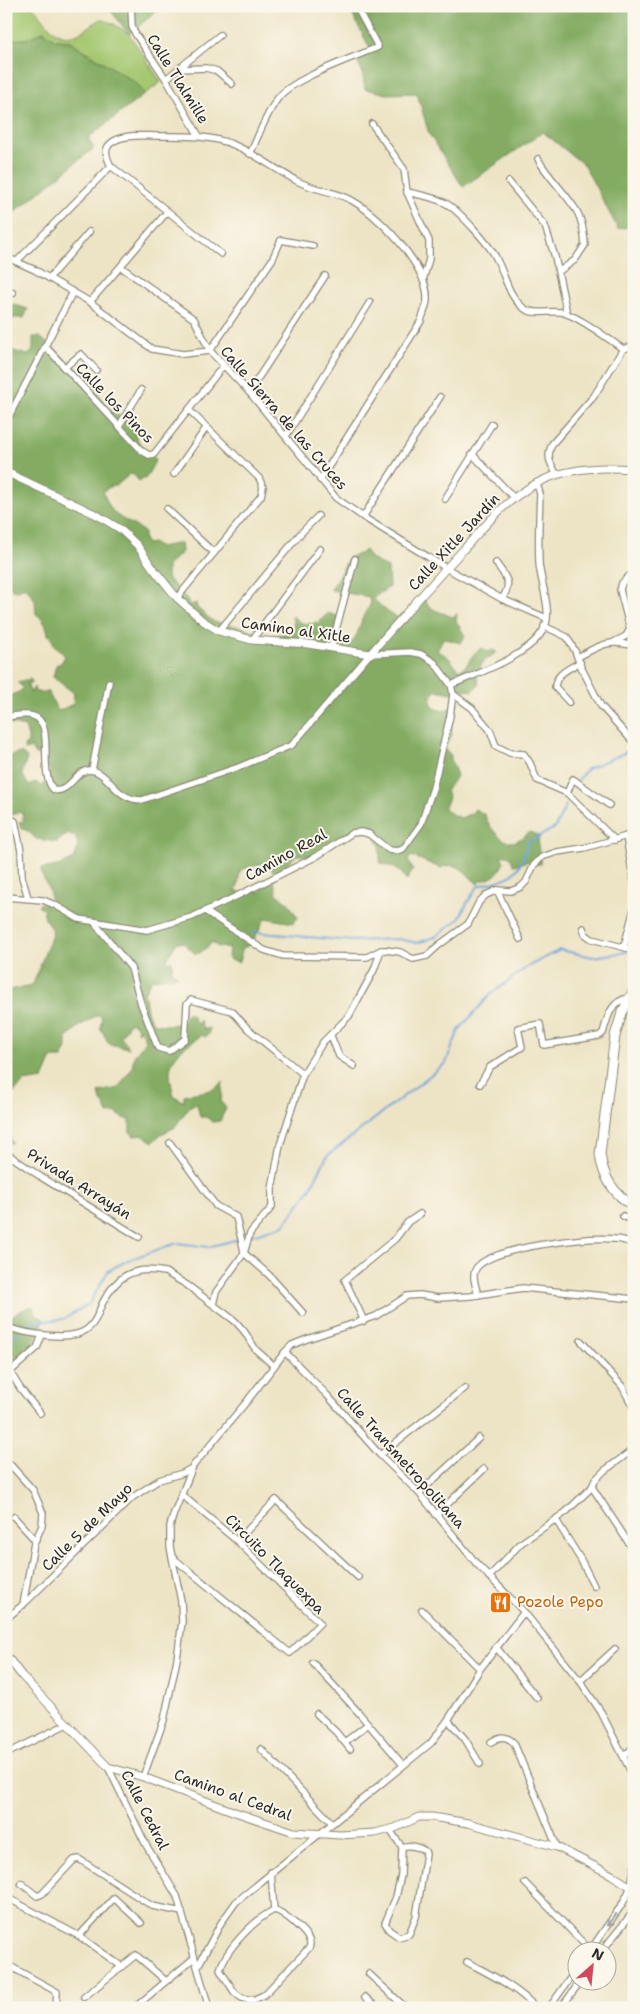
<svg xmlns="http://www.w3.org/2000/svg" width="640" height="2014" viewBox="0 0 640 2014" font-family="'Shantell Sans',sans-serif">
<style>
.green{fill:#a4c770;stroke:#68794e}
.forest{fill:#83ac62;stroke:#576c46}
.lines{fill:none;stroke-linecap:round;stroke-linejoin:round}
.stream{stroke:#6ca3da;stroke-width:2}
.minor-casing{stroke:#8c8878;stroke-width:8}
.tertiary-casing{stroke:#8c8878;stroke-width:9}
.primary-casing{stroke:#8c8878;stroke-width:11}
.minor{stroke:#fff;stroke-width:5.5}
.tertiary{stroke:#fff;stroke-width:7}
.primary{stroke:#fff;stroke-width:9}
.oneway{stroke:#a0a0a0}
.labels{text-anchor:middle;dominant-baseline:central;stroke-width:4;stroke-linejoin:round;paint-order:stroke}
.street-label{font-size:15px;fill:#2b2b2b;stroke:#fbf7ec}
.food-label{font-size:15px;fill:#c56008;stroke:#fbf7ec;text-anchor:start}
</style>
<rect width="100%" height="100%" fill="#fbf7ec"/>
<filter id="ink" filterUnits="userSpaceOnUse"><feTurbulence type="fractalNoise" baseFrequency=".02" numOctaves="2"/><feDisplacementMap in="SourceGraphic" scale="10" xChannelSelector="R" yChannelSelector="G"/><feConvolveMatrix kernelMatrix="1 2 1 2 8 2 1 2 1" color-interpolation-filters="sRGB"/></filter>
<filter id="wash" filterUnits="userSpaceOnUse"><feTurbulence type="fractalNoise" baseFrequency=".0096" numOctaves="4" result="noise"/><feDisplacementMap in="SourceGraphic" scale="20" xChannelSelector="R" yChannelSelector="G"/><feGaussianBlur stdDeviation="1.12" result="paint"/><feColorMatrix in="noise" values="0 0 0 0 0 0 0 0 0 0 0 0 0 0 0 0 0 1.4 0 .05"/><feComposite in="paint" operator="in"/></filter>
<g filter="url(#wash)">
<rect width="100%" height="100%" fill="#ede4c5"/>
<path class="green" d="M 6,6 C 13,6 24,4 30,6 C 35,8 41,15 44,20 C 64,47 78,34 101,19 L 114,24 L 129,34 L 161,82 L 145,94 L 136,83 L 70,41 L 55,40 L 44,31 L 26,39 L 6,40 Z"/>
<g class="forest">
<polygon points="107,6 163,6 129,34"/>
<polygon points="348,6 634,6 634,226 618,229 584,165 543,132 463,187 429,134 417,93 387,94 365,89 362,70 355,59 371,51"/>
<polygon points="44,31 55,40 69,41 136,83 145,94 88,138 94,148 6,219 6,40 26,39"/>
<polygon points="6,302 28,309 24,318 13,318 6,331"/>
<path d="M 6,334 L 13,351 L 28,355 L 33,350 L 33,337 L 40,337 L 75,367 C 93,375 96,393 107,407 C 112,414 120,415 126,420 C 136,428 136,441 143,450 C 146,454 152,456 156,459 L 146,478 L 139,481 L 134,475 L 130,474 L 116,486 L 112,486 L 103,491 C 113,521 122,516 144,532 L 144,539 L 147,544 L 152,543 L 159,547 L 181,543 L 182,552 L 167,566 L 167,578 L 187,599 L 189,606 L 196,603 L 197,608 L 214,622 L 242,627 L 269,637 L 287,633 L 294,626 L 292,616 L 301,623 L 313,624 L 315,622 L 318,623 L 328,613 L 340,617 L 334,634 L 352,643 C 361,631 360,616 370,606 L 369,597 L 331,590 L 349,557 L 360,554 L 365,550 L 371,559 L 388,568 L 389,587 L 373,598 C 395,621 407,628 423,596 C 427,611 441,611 452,617 L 457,614 L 456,621 L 465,636 L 461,643 L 443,638 L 437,651 L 447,656 L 459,670 C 473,664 467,655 482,648 L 488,652 L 492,650 L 497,652 L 483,662 L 476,674 L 479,684 L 473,691 L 460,689 L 452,693 L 436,690 L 430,699 L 434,708 L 440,710 L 453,708 L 455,713 L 451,728 L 452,735 L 445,747 L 448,754 L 451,755 L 451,761 L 457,775 L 446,791 L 449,798 L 444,808 L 453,815 L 461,818 L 472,813 L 475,809 L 485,815 C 487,825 504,847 516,841 C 521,839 526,835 530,832 L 539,836 L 538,845 L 541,864 L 536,864 L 534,860 L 514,865 L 510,857 L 501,855 L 504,862 C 498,875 493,879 479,881 L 478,884 C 464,873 460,860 440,868 L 412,856 L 408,860 L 413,870 L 406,881 C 403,869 390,866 380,863 L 380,846 L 372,831 L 356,831 L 311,856 L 297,855 L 274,876 L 272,869 L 261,864 L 240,870 L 238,886 L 235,890 L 245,894 L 252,892 L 254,888 L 257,889 L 259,893 L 266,882 L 273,877 L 277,894 L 288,902 L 298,918 L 293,923 L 265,918 C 258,930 255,945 241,949 L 241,959 L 239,962 L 230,960 L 228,957 L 229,949 L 216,946 L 213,942 L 200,953 L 194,953 L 184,943 L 177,942 L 167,959 L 168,962 L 171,960 L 173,966 L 171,970 L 178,976 L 152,979 L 144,992 C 146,1002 146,1015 153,1023 C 156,1026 178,1025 181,1023 C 184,1021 185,1017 187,1013 L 192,1015 L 197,1025 L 200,1020 L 202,1028 L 205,1029 L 209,1028 L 209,1034 L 205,1037 L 202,1035 C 188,1045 169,1054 170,1075 C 170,1082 173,1088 173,1095 L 184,1102 L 184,1095 C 198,1091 212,1094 223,1082 L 221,1102 L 226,1108 L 220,1121 L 213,1122 L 206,1117 L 200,1117 L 197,1104 L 190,1106 L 174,1128 L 161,1134 L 153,1142 L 142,1135 L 134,1136 L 130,1132 L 130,1120 L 123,1118 L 116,1113 L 108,1114 L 104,1104 L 101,1102 L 99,1092 L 118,1088 L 132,1068 L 134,1056 L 145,1041 L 142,1029 L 137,1032 L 138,1027 L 130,1022 L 121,1036 L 129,1048 L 109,1044 L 100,1027 L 102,1018 L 99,1014 L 77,1028 L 67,1037 L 67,1048 L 62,1058 L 52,1058 L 43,1079 L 24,1082 C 21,1087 18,1088 15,1091 C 5,1104 6,1129 12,1143 L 6,1142 L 6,989 L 8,990 L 27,987 L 33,984 L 53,932 L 45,919 L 43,909 L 38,906 L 40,903 L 48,905 C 55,891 42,882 41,869 L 62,865 L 74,859 L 78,846 L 76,837 L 68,833 L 57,842 L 36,839 L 28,831 L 21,828 L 19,821 L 23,823 L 23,814 L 19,812 L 9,816 L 6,822 L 6,771 L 10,764 L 11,755 L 21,753 L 27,758 L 22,774 L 29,786 L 36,782 L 42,787 L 51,771 L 46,765 L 44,754 L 35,755 L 31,748 L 25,750 L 24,746 L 28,743 L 28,737 L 25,727 L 6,723 L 6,694 L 9,696 L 19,692 L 23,688 L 17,682 L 30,679 L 33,683 L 27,684 L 31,693 L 34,687 L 35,692 L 48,692 L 58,711 L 73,704 L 74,693 L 53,677 L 56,665 L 61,663 L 65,656 L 54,645 L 51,636 L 48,635 C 48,628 43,618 36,614 L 35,600 L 26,587 L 14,591 L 6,581 Z"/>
<path d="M 31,1306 L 35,1309 L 36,1315 L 44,1319 L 43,1323 C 33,1339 29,1364 6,1363 L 7,1318 Z"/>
</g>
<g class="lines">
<g class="stream">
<polyline points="578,780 587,769 631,750 634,745"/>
<path d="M 252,932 L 352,941 L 399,939 L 417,943 L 435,937 L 459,919 L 467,903 L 478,886 C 512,878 519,877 528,842 L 555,828 L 566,805"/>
<polyline points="243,1238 284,1225 310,1189 327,1156 446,1063 459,1030 490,995 527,967 560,950 593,957 627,952"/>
<polyline points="22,1330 31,1322 64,1319 89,1304 108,1271 128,1260 177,1243 208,1247 239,1239"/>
<polyline points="6,1357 14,1337 18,1333"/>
</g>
</g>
</g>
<g filter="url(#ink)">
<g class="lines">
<defs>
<g id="minor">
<polyline points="131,6 132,27 136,35 166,79 199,136"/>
<polyline points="179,69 206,68 217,71 232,84"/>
<polyline points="166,79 220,35"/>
<polyline points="372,124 404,169 407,192 429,241 429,259 423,280"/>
<path d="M 250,154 C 259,135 266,114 278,98 C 293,78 353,58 378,47 L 356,6"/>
<path d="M 538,159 C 548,177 563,190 574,207 C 582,217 584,232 585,245 L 575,260 L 558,272"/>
<polyline points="111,166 221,254"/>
<polyline points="509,182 545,226 555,257 567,314"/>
<path d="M 407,192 C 420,195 435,197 447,204 C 459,211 492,247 497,260 C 506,277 508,297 525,309 C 535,316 553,309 565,313 C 586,321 605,337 623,349"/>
<polyline points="6,257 35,270 90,302 152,349 183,354 210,351 272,260 281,240 313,246"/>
<path d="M 17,261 L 111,166 C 104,153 104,145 118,139 C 130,134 146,136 159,136 C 185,136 210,135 234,145 C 256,154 276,170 297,181 C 315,190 331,191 347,198 C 375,210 429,267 427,299 C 427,306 423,314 421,321 L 320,480"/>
<polyline points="121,267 194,319 210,351 249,392 336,498 363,517 446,568 502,599 546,618"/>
<polyline points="49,278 89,232"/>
<polyline points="6,290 13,293"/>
<polyline points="90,302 167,212"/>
<polyline points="45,346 142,451 149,455 154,454 223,366"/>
<polyline points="64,368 81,354 96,370"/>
<polyline points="249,392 325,276"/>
<polyline points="6,422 73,292"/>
<polyline points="119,426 141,390"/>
<polyline points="286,436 370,302"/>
<polyline points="472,454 514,498"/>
<polyline points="174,474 206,428"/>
<path d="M 557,475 C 550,463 546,457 552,444 L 594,396 L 623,349 L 634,346"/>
<polyline points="445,499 492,424"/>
<polyline points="167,509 214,553"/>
<polyline points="363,517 440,397"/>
<path d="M 496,563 C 506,578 513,582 502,599"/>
<polyline points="177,598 261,496 263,487 259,478 189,410"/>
<polyline points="544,626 567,637 575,651 581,667 601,706 634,743"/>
<polyline points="219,631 301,533 318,516"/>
<polyline points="252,640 320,549"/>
<polyline points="614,642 626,636 630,629 620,590 622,583 629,576"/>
<polyline points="331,648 355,559"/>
<path d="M 578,657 C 601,645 607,639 634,646"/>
<path d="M 451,685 C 478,673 536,654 546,624 C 551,608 540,579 539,563 C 538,540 539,516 540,494 L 537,484"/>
<polyline points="453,694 472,708 490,730 496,746 510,753 524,754 530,763 537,780 567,793 615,840"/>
<path d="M 569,702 L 555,687 C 556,673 569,669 580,662"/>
<path d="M 6,717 C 15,716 25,713 33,716 C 56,722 37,774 54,790 C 69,794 75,770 90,770 C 109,771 114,800 142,800 L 239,767 L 292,745 L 370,654 L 410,652 L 421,654 L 434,662 L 451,685 L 453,694 L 450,716 L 433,788 L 421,824 L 403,849 L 397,851 L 389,850 L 369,834 L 361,832 L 352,833 L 317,856 L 237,896 L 192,917 L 147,930 L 79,919 L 55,905 L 43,900 L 6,897"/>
<polyline points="92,770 109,682"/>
<polyline points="567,793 573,779 609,805"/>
<polyline points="6,817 15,821 21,851 22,877 28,898"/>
<polyline points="626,836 634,882"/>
<polyline points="497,890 520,939"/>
<polyline points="205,911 264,950 283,956 367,957 381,950 386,950 400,952 413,959 427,956 439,945 468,924 479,902 486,895 497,890 511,891 521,887 526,882 534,865 542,857 557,852 584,848 634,834"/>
<polyline points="94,922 131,968 141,1004 158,1048 169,1051 185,1039 187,1004 191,1000 232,1011 248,1029 303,1074"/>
<polyline points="583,928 585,934 592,939 634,950"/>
<polyline points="624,947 634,909"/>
<polyline points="331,1036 339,1056 354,1066"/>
<path d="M 480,1084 L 490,1067 L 522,1047 L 518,1028 L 540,1024 L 544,1045 L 599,1036 L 603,1033 C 608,1017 610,1002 628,998"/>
<polyline points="170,1143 216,1206 236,1217 244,1251"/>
<polyline points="6,1153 41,1177 139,1237"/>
<polyline points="623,1216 634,1221"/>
<polyline points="244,1253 269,1275 303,1313"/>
<path d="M 478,1295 C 476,1286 470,1274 478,1266 C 499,1246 586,1237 615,1239 C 621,1239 628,1242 634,1243"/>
<polyline points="213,1304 216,1292 244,1253 250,1233 272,1207 272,1189 280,1145 303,1074 323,1042 349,1016 374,970 381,950"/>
<polyline points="364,1321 345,1280 395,1239 408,1222 420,1214"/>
<path d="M 6,1327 C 24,1333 70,1342 86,1330 C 95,1324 98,1314 102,1304 C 117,1275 133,1266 165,1272 L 187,1285 L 235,1321 L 244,1331 L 256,1350 L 274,1366"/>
<polyline points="581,1341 622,1386 634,1409"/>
<polyline points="285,1352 327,1395 380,1455 419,1493 476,1563 524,1612 580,1681 601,1712 634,1778"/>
<polyline points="40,1413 20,1388 10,1372 37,1348 42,1335"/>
<polyline points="380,1455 465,1388"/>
<polyline points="6,1460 33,1490 43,1513 42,1526 34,1543 23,1605"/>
<polyline points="592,1487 634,1551"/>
<polyline points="419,1493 479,1438"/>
<polyline points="436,1515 484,1469"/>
<polyline points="14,1517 35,1540"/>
<polyline points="556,1520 581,1560 594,1586"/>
<polyline points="237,1541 276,1500 358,1577"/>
<polyline points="172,1557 290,1653 320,1623 237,1541 182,1495"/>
<polyline points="489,1577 521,1543 566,1512 592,1487 595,1480 604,1471 634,1449"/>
<polyline points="422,1610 480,1669"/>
<polyline points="6,1619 26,1602 133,1497 159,1480 183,1473 192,1468"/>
<polyline points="496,1647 537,1698"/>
<polyline points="313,1663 359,1713 403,1765"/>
<polyline points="580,1681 615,1649"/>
<polyline points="317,1714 336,1732 350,1749"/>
<polyline points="448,1720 465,1739 480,1764"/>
<polyline points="345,1742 368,1724"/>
<path d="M 491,1742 C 500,1736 506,1735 514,1743 L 557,1847"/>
<polyline points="261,1749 331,1822"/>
<polyline points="6,1754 67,1724"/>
<polyline points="624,1756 634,1747"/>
<polyline points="108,1767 146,1845 177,1896 209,2008"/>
<polyline points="143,1777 164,1720 177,1659 182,1622 181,1601 170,1547 170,1526 174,1513 193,1466 248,1400 285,1352 292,1345 307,1339 376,1316 407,1296 420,1295 438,1298 471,1296 523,1288 634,1299"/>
<path d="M 389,1829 L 402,1847 L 401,1875 L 396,1897 L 385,1923 L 389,1930 L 399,1937 L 409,1934 L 416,1917 L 426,1854 L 425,1851 C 419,1847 409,1844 402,1847"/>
<path d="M 271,1872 L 274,1910 C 255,1919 225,1950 220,1970 L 235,1993 L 242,1998 L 253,2000 L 264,1995 L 309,1948 C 310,1945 311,1943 309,1940 C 306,1932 283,1911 274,1910"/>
<polyline points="21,1883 37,1896 42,1894 74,1860 79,1859 152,1906 182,1912"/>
<polyline points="525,1883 590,1950"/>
<polyline points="6,1897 79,1936 121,1966"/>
<polyline points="79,1936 114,1898 141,1923"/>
<polyline points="589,1952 623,1903 631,1887 634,1868"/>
<polyline points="601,1952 634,1911"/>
<path d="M 467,1962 C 491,1975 517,1987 536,2008"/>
<polyline points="6,1964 57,1992 56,2006"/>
<polyline points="198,1966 221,1923 236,1902 431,1743 448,1720 480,1669 524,1612"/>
<polyline points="369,1974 406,2008"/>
<polyline points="84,1997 136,1955 166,1981"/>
<polyline points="365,1997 377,2008"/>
<polyline points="134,2008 194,1958"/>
<polyline points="549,2008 578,1967"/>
<polyline points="561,2008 580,1982"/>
</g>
<g id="tertiary">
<path d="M 6,472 L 97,515 L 120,529 L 137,545 L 152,567 L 177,598 L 203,621 L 219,631 L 252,640 L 308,644 L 370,654 C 401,619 432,583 464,549 C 488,522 513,492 548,478 C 576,467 604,467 634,469"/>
<polyline points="6,1655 22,1676 108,1767 143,1777 235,1812 294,1832 340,1835 375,1833 395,1828 419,1817 432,1817 468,1823 557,1847 612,1875 634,1889"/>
</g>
<path id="primary" d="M 634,990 L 622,1013 L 615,1036 L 600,1154 C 603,1178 614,1195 634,1206"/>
</defs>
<use href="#minor" class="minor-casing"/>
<use href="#tertiary" class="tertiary-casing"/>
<use href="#primary" class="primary-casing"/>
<use href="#minor" class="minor"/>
<use href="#tertiary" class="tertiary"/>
<use href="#primary" class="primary"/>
</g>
<defs><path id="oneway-shaft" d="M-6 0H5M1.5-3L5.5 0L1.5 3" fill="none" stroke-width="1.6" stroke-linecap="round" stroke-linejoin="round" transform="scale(1.25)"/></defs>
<use class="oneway" href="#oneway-shaft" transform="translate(612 1920) rotate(125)"/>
</g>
<defs>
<symbol id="restaurant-square" viewBox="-11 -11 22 22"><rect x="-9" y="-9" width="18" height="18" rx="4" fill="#e8710a" stroke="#fbf7ec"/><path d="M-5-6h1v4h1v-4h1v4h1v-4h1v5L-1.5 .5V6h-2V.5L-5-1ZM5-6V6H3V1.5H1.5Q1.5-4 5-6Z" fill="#fff"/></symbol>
</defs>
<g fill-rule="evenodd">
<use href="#restaurant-square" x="488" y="1590" width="25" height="25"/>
</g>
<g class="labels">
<g class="street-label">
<text transform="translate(178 79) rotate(58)">Calle Tlalmille</text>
<text transform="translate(115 403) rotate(46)">Calle los Pinos</text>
<text transform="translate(284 418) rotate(49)">Calle Sierra de las Cruces</text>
<text transform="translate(454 542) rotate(-47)">Calle Xitle Jardín</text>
<text transform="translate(296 630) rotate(8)">Camino al Xitle</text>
<text transform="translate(286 855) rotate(-29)">Camino Real</text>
<text transform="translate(79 1184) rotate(32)">Privada Arrayán</text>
<text transform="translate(401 1458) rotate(48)">Calle Transmetropolitana</text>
<text transform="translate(87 1527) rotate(-44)">Calle 5 de Mayo</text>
<text transform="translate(275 1564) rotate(45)">Circuito Tlaquexpa</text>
<text transform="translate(233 1795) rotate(20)">Camino al Cedral</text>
<text transform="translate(145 1810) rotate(63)">Calle Cedral</text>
</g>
<g class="food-label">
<text x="517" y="1602">Pozole Pepo</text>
</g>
</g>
<rect width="640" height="2014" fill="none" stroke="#fbf7ec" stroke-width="25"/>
<g transform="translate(592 1966) rotate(27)"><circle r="24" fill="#fbf7ec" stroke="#a8a59f"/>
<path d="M0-4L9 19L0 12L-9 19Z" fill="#d1495b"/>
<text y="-8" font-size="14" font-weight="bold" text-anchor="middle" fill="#2b2b2b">N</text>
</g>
</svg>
